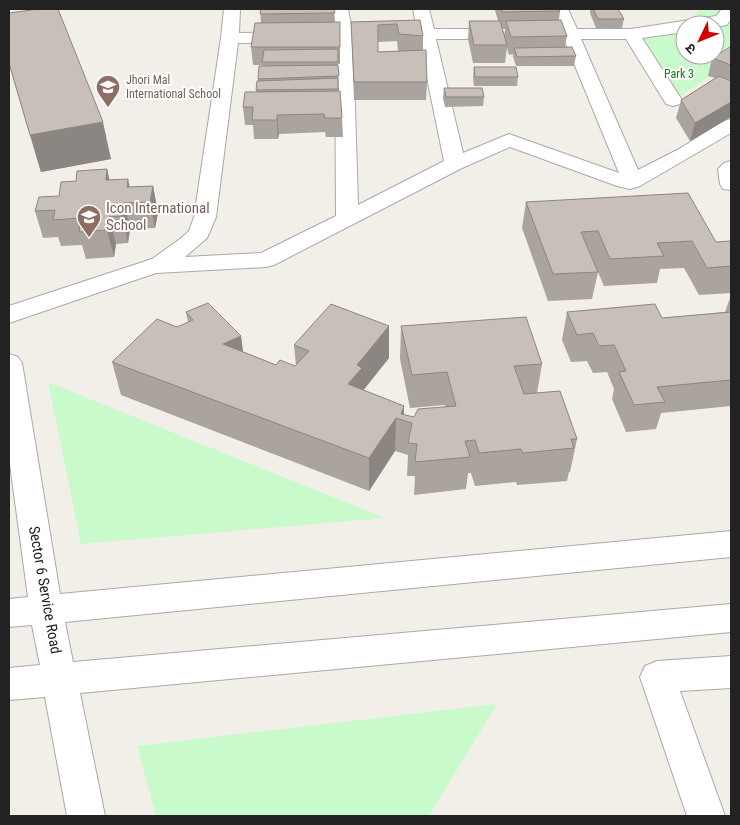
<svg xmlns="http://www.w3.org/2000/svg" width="740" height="825" viewBox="0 0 740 825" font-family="'Roboto Condensed','Noto Sans Devanagari',sans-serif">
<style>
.park{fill:#c8facc;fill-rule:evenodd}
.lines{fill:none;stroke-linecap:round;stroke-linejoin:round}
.minor-casing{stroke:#a9a9a9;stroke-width:2}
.minor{fill:#fff;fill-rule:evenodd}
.wall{fill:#aba49e;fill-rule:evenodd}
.shaded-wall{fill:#8b8681}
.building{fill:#c7bfb8;stroke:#8b8681}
.labels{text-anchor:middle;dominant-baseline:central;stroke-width:4;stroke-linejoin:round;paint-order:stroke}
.far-park-label{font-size:12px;fill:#0c8416;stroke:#fff}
.far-education-label{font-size:12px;fill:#785e54;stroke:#fff;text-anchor:start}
.education-label{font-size:15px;fill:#785e54;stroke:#fff;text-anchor:start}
.street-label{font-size:15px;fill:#222;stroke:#fff}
</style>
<rect width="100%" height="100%" fill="#f2efe9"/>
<g class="park">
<path d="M 701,9 L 731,9 L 731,67 L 725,65 L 671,103 L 639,37 L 692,17 ZM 685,25 L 715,25 L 715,55 L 685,55 Z"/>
<polygon points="48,382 385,518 81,544"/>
<polygon points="497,704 429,816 156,816 137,746"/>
</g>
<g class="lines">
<defs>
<g id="minor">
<path d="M 224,9 L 240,9 L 239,33 L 335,31 L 332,9 L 348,9 L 352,30 L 417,29 L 413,9 L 429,9 L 434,29 L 560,29 L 552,9 L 568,9 L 577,29 L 631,29 L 716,16 L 722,9 L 731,9 L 731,19 L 727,25 L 715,27 L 715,25 L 685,25 L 685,32 L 642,38 L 682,100 L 680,104 L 673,106 L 666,104 L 626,39 L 581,39 L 638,170 L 679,149 L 724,121 L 731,119 L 731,133 L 640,186 L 630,189 L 617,186 L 510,147 L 462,168 L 274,265 L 266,267 L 156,273 L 9,323 L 9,306 L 152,259 L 180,239 L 189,231 L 194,217 L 221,38 ZM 419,39 L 444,161 L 358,205 L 353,41 ZM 436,39 L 564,39 L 619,173 L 509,134 L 463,153 ZM 335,41 L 336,216 L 261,253 L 185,257 L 207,238 L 216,217 L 238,43 Z"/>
<polygon points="731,161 731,190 723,189 720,184 718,169 724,163"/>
<polygon points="9,354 18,357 22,363 60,594 731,531 731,557 65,622 73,662 731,604 731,632 80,693 105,816 67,816 45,697 9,700 9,668 40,665 32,625 9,627 9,599 28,597 9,457"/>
<polygon points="731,656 731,688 680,691 725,816 687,816 640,677 645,666 657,661"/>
</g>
</defs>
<use href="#minor" class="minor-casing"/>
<use href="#minor" class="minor"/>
</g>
<g class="wall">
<polygon points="260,9 334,9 335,22 340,40 340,64 338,64 338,71 339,91 342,118 343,137 326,137 325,132 279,134 278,139 254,139 253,125 245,125 243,107 256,92 258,79 263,66 263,65 253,65 251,47 261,23"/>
<path d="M 494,9 L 559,9 L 560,11 L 559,20 L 567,36 L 565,47 L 576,56 L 574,66 L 516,66 L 513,57 L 513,54 L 509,55 L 507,48 L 505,63 L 473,63 L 468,39 L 469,21 L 498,21 L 495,10 L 494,10 ZM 503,29 L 505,29 L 504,35 Z"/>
<polygon points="590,9 618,9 624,19 622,28 596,28 590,13"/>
<polygon points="9,13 111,159 41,172 9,64"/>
<path d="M 420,20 L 423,36 L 423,50 L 427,82 L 426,100 L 354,100 L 351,22 ZM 397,41 L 398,51 L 378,52 L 378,42 Z"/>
<polygon points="731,48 731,117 690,141 676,118 681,100 715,78 708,76 712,58"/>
<polygon points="474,67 518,77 517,86 474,86 473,77"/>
<polygon points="444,88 484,97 483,106 445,107 443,98"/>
<polygon points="107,169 109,180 130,187 153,186 158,213 155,228 130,229 128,243 116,244 114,257 86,259 82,245 61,246 58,237 43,238 35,211 59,196 76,181"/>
<polygon points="526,202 716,242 731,243 731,293 699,295 684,268 660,269 657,283 604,286 592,258 598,272 592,299 548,301 522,228"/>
<polygon points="730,298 731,298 731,406 661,413 656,429 626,432 612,399 614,389 607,372 593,373 587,361 571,362 562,340 567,312 662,318 725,312"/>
<polygon points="186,312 241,336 243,352 276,365 296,366 294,345 389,326 389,358 363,390 404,406 404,415 414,417 445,407 445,405 410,408 400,359 401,326 542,364 537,393 577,439 570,472 569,472 567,481 517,485 516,482 475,486 471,473 468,473 466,489 414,495 415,476 407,476 408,455 395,451 369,491 121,395 112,362 188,322"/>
</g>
<g class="shaded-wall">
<polygon points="731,102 731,117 690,141 695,123"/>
<polygon points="277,115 279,134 278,139 277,120"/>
<polygon points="103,122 111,159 41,172 30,135"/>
<polygon points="107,169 113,195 106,180"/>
<polygon points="128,179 133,202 127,187"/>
<polygon points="153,186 158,213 155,228 150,202"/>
<polygon points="124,203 130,229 128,243 122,216"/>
<polygon points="109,217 116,244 114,257 107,230"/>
<polygon points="389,326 389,358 362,392 348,384 357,365"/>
<polygon points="241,336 245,369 223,344"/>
<polygon points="404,406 404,420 401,414"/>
<polygon points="396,418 395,451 369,491 369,458"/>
</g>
<g class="building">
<polygon points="39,9 58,9 103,122 30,135 9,63 9,13"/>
<polygon points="261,9 334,9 335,13 260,14"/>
<polygon points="501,9 559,9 560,11 502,12"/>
<polygon points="593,9 618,9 624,19 598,19"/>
<polygon points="420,20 423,36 399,34 397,24 378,25 378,52 426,50 427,82 354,82 351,22"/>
<polygon points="561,20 567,36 511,37 506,21"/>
<polygon points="469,21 500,21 507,45 474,45"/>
<polygon points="340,22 340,47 251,47 255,23"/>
<polygon points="572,47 576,56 517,57 514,48"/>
<polygon points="730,47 731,48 731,65 712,58"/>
<polygon points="338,49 338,62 262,62 264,50"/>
<polygon points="338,65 339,76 258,79 259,66"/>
<polygon points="474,67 516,67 518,77 475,77"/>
<polygon points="719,76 731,81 731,102 695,123 681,100"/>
<polygon points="338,78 338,89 256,90 257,81"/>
<polygon points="444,88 482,88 484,97 446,97"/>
<polygon points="340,91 342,118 325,118 324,114 277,115 277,120 252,120 253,107 243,107 245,92"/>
<polygon points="107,169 106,180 128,179 127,187 153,186 150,202 124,203 122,216 109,217 107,230 79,232 81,218 53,220 55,210 35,211 39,197 59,196 61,182 76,181 77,171"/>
<polygon points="688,193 716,242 730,241 731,243 731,266 707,268 692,241 657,243 664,256 610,259 598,231 581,232 598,272 553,274 526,202"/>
<polygon points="208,303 241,336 223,344 276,365 280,360 295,366 309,351 294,345 331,304 389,326 357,365 362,368 348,384 404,406 401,414 414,417 418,409 456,406 447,372 412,375 401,326 526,317 542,364 514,366 524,394 560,391 577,439 571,439 574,448 523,453 521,449 479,453 475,440 465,441 470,457 415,462 417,444 408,443 412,423 396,418 369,458 112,362 157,319 177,327 193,320 186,312"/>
<polygon points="655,304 662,318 731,312 731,380 657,387 665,402 634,405 619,372 626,371 614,345 599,346 593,333 577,335 567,312"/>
</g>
<defs>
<symbol id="school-pin" viewBox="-11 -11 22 30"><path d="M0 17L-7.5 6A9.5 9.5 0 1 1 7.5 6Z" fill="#8d6e63" stroke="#fff"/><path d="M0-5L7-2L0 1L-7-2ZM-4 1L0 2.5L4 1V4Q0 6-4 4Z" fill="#fff"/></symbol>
</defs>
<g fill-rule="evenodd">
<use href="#school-pin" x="94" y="73" width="28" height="38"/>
<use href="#school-pin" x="75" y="203" width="28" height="38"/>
</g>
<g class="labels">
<g class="far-park-label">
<text x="679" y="74">Park 3</text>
</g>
<g class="far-education-label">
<text x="126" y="80">Jhori Mal<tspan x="126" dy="14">International School</tspan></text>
</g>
<g class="education-label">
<text x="106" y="208">Icon International<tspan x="106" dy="17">School</tspan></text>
</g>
<g class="street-label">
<text transform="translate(45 590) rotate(80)">Sector 6 Service Road</text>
</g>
</g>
<rect width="740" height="825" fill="none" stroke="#222222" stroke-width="20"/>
<g transform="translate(700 40) rotate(227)"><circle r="24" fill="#ffffff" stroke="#a7a7a7"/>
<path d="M0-4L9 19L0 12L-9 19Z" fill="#d40000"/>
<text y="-8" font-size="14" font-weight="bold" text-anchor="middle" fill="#222222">उ</text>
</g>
</svg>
